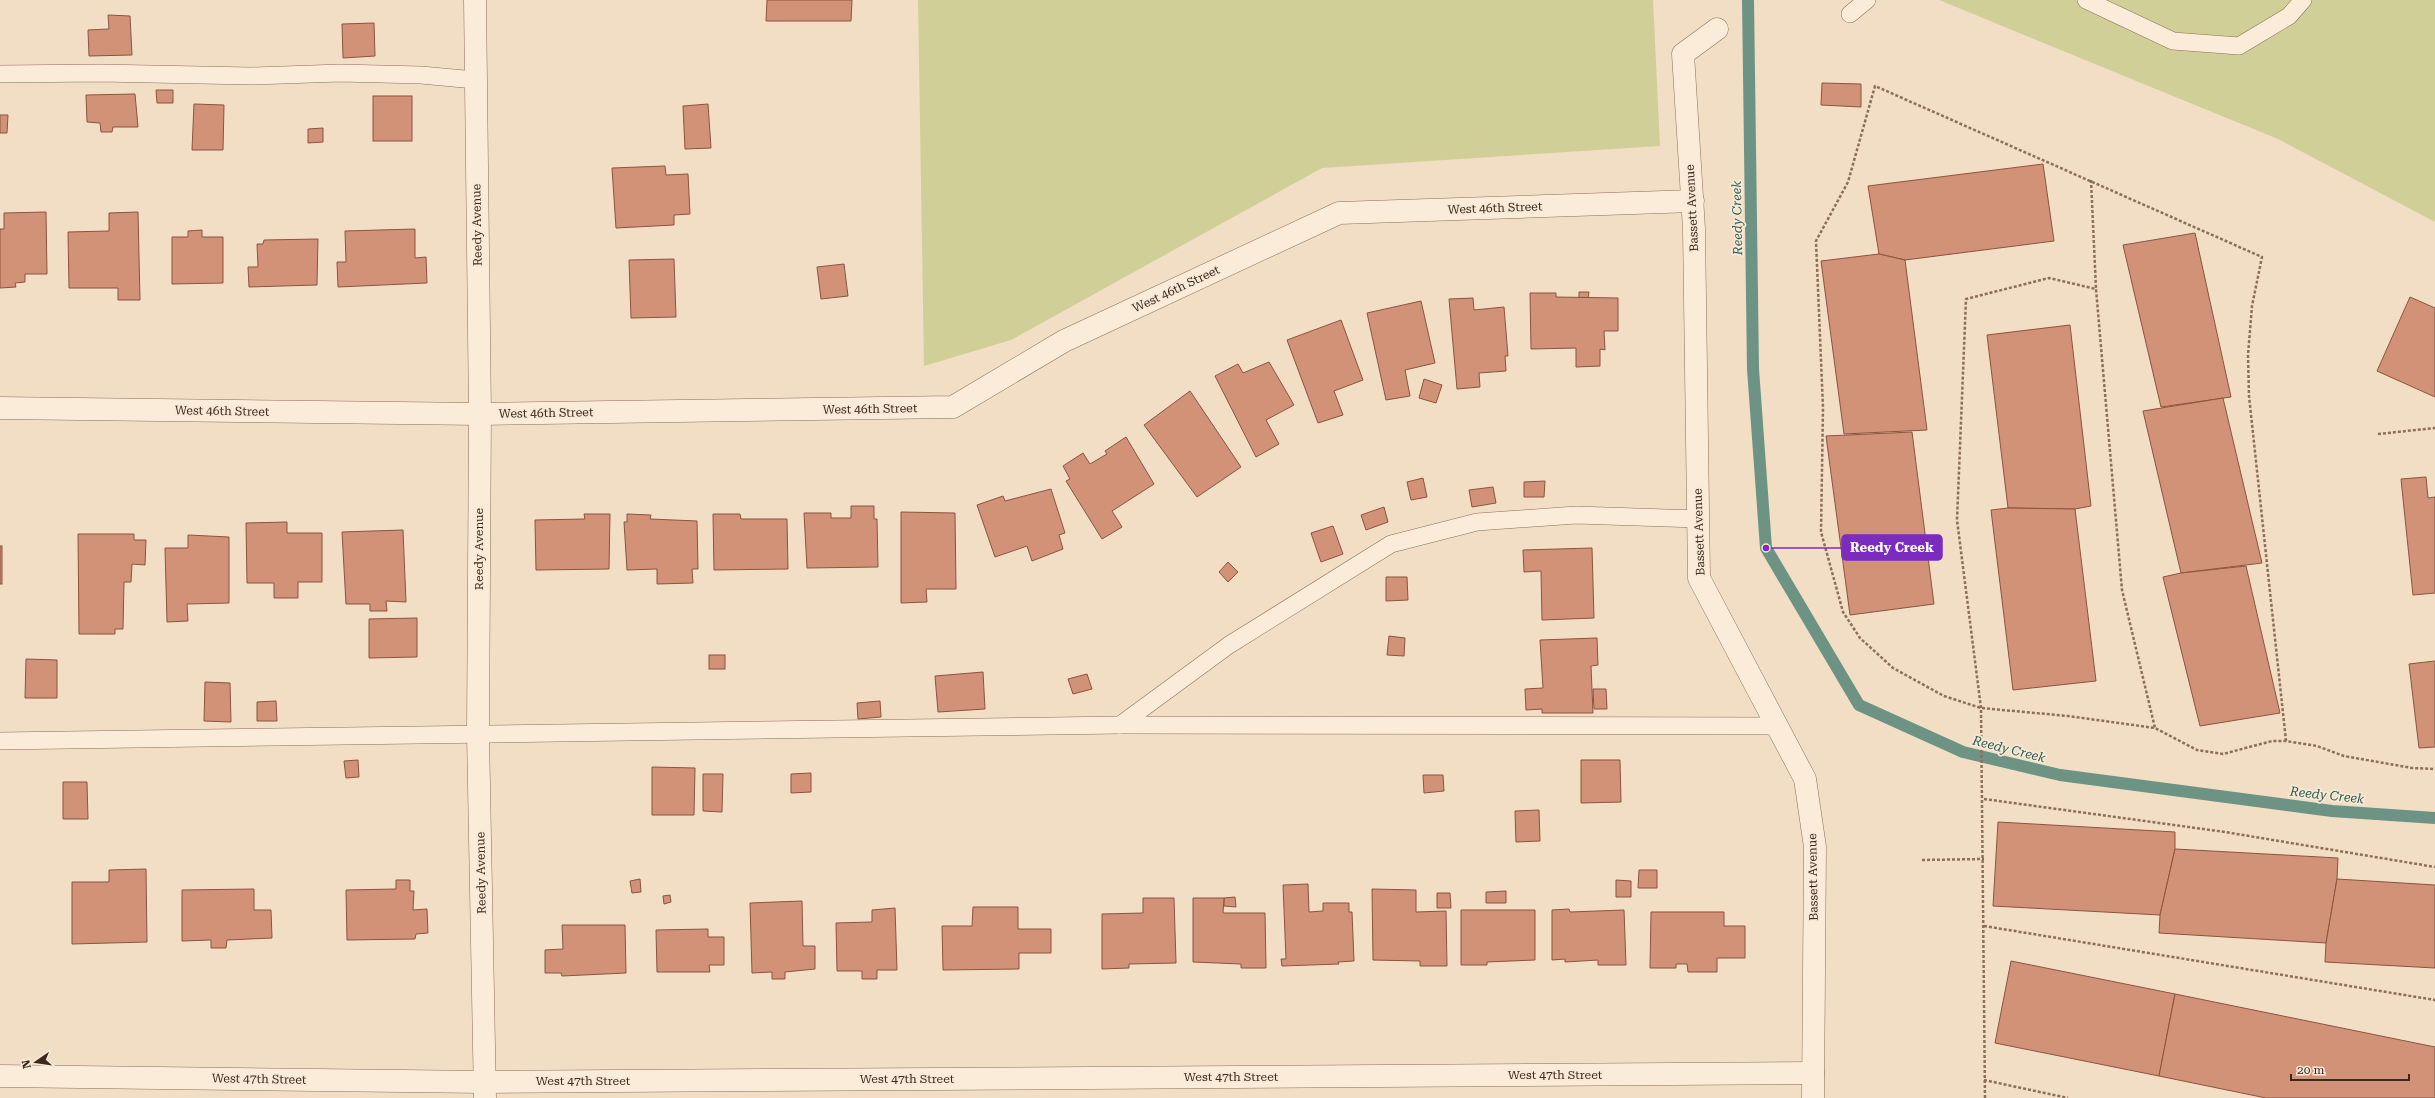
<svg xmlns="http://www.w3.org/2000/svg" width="2435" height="1098" viewBox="0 0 2435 1098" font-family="'Roboto Serif',serif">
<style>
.green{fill:#d0cf98}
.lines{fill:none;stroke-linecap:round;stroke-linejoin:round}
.stream{stroke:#6c9384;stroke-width:12}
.building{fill:#d19278;stroke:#8d533e}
.service-casing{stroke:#8d6e59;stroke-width:18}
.minor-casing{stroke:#8d6e59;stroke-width:23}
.path{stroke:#8d6e59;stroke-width:2.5;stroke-dasharray:3 2;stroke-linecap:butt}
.service{stroke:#fbecd9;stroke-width:17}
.minor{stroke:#fbecd9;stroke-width:22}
.labels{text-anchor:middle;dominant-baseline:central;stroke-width:3.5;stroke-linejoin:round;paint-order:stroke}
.street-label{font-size:12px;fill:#3c291e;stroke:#f7e9d5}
.water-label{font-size:13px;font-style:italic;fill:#2d5c53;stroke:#f7e9d5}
.leader{fill:none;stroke:#7b2cbf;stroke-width:1.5}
.callout-dot{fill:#7b2cbf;stroke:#f7e9d5;stroke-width:1.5}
.callout{fill:#7b2cbf;stroke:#7b2cbf;stroke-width:1.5}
.callout-label{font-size:13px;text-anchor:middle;font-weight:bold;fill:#fff}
</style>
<rect width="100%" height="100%" fill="#f1dec5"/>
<g class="green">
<polygon points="918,0 1653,0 1660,146 1322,168 1011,340 924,366"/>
<polygon points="1939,0 2435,0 2435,222 2278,139"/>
</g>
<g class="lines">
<polyline class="stream" points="1748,0 1753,369 1766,548 1859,705 1963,752 2060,775 2332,811 2435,818"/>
</g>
<g class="building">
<polygon points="767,0 852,0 851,21 766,21"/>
<polygon points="108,15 130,16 132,55 89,56 88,30 109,29"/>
<polygon points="374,23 375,56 343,58 342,24"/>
<polygon points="1822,83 1861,84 1861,107 1821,105"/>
<polygon points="156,90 173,90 173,103 157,103"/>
<polygon points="135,94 138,127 113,127 112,132 101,132 100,123 87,122 86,95"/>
<rect x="373" y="96" width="39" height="45"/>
<polygon points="194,104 224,105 223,150 192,150"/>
<polygon points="708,104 711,148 685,149 683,106"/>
<polygon points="0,115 8,115 7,133 0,133"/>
<polygon points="323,128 323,142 308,143 308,129"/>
<polygon points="2043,164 2054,241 1905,260 1879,254 1868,186"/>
<polygon points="665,166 666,175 688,174 690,214 674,215 674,225 616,228 612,168"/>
<polygon points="46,212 47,274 25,274 25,282 15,283 16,287 0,288 0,229 4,229 4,213"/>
<polygon points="138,212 140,300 118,300 118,288 69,288 68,232 109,231 109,213"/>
<polygon points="415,229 415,258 426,257 427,283 338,287 337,262 346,262 345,231"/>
<polygon points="202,230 202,237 223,237 223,283 172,284 172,237 188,237 188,231"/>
<polygon points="2195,233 2231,397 2161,407 2123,245"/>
<polygon points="318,239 317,285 249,287 248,267 258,267 257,244 263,244 264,240"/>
<polygon points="1879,254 1905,260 1927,430 1844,434 1821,261"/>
<polygon points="674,259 676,317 631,318 629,260"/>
<polygon points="844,264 848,296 821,299 817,267"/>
<polygon points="1579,292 1589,292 1588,298 1579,298"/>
<polygon points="1530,293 1556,293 1556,297 1618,298 1618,331 1604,331 1605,350 1600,349 1600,366 1576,367 1576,348 1531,349"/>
<polygon points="2410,297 2435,308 2435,397 2377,371"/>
<polygon points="1473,298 1474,310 1504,307 1508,356 1505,356 1506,371 1479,373 1480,387 1457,389 1449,299"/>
<polygon points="1421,301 1435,363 1405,370 1410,396 1386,400 1367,313"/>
<polygon points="1341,320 1363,380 1334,391 1343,415 1318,423 1287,340"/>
<polygon points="2070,325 2091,506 2075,509 2008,508 1987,335"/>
<polygon points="1269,362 1294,405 1266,420 1279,444 1256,457 1215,376 1238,364 1243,373"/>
<polygon points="1424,379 1442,385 1436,403 1419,398"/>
<polygon points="1190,391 1241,467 1197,497 1144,425"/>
<polygon points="2223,398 2262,563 2181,573 2143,411"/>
<polygon points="1912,432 1934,604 1850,615 1826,436"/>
<polygon points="1126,437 1154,484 1112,511 1122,527 1102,539 1066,481 1070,479 1063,466 1083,453 1090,464 1107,454 1105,451"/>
<polygon points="2426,477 2428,498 2435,497 2435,593 2413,595 2401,479"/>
<polygon points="1423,478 1427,497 1411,500 1407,482"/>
<polygon points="1545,481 1544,497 1524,497 1524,482"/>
<polygon points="1493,487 1496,503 1472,507 1469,490"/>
<polygon points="1051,489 1065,533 1059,535 1063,549 1032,561 1027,546 995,557 977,505 1003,496 1005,501"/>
<polygon points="851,506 874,506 874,519 877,519 878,567 807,568 804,513 831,513 831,518 851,518"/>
<polygon points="1384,507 1388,522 1366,530 1361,515"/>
<polygon points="2008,508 2075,509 2096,681 2013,690 1991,510"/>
<polygon points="901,512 955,513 956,589 926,589 927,602 901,603"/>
<polygon points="584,514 610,514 609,569 536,570 535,520 585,519"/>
<polygon points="627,514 651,515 650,519 697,521 698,569 692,569 693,583 657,584 657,569 627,570 624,522 627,522"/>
<polygon points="713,514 740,514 741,519 787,519 788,569 714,570"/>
<polygon points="287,522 287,533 322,533 322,582 298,582 298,598 274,598 274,583 247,583 246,523"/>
<polygon points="1333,526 1343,554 1321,562 1311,533"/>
<polygon points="403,530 406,602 386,601 387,611 370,611 370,604 346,604 342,532"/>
<polygon points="78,534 134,534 134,540 146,540 145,565 132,564 131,582 124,582 123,629 115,629 115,634 79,634"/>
<polygon points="188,535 229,537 229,603 187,604 188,621 167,622 165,548 188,548"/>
<rect x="0" y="546" width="2" height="38"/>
<polygon points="1592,548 1594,618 1542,620 1541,571 1524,572 1523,550"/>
<polygon points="1228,562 1238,572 1228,582 1219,572"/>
<polygon points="2246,566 2280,713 2200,726 2163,577 2181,573"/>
<polygon points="1386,577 1407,577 1408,600 1386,601"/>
<polygon points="417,618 417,657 369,658 369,619"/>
<polygon points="1389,636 1405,638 1404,656 1387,655"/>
<polygon points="1597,638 1598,665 1591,666 1593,713 1542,713 1542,709 1526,710 1525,689 1543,688 1540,640"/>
<rect x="709" y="655" width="16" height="14"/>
<polygon points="26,659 57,660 57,698 25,698"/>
<polygon points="2435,661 2435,747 2419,748 2409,664"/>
<polygon points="983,672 985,709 938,712 935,676"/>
<polygon points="1087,674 1092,689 1073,694 1068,679"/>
<polygon points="205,682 230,683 231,722 204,721"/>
<polygon points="1593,689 1606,689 1607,709 1594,709"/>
<polygon points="276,701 277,721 257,721 257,702"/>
<polygon points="880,701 881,717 858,719 857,703"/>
<polygon points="358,760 359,777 346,778 344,761"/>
<polygon points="1581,760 1620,760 1621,802 1581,803"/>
<polygon points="652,767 695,768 694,815 652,815"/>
<polygon points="811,773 811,792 791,793 791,774"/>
<polygon points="703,774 723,774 722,812 703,811"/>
<polygon points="1423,775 1443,775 1444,791 1424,793"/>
<polygon points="63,782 87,782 88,819 63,819"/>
<polygon points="1539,810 1540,841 1516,842 1515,811"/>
<polygon points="1998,822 2175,832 2175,849 2160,915 1993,906"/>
<polygon points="2175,849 2338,858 2337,879 2326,943 2159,933 2160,915"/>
<polygon points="146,869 147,942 72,944 72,882 109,882 109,870"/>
<polygon points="1639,870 1657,870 1657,888 1638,888"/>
<polygon points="640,879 641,892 632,893 630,881"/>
<polygon points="2337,879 2435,885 2435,968 2325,962 2326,943"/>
<polygon points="396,880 410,880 410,891 414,891 413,910 427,909 428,933 416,934 415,939 347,940 346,890 396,889"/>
<polygon points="1616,880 1631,881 1631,897 1616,897"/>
<polygon points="1308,884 1309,912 1323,911 1323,903 1349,903 1349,912 1352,912 1354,961 1338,962 1339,964 1282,966 1281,959 1286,959 1283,885"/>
<polygon points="254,889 254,910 271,910 272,938 227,940 226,948 211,948 211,940 182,941 182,890"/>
<polygon points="1372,889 1416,890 1416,912 1446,911 1447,966 1420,966 1420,961 1373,960"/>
<polygon points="1506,891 1506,903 1486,903 1486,892"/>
<polygon points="1437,893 1450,893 1451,908 1437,908"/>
<polygon points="670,895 671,902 664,904 663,896"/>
<polygon points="1235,897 1236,907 1224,906 1224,898"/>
<polygon points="1143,898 1174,898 1176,963 1129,964 1129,968 1102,969 1102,914 1143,913"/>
<polygon points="1193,898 1224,898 1223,913 1265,913 1266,968 1241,968 1241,964 1193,962"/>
<polygon points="802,901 803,946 815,946 815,969 785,972 785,979 772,979 772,972 752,973 750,903"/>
<polygon points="973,907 1018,907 1018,929 1051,929 1051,953 1019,953 1019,969 943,970 942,926 972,926"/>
<polygon points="895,908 897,970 877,970 877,979 862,979 862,971 837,971 836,923 872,922 872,910"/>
<polygon points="1569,909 1570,912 1624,910 1626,965 1598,965 1598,960 1565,962 1565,959 1552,960 1552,910"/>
<polygon points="1461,910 1535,910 1535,960 1487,962 1487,965 1461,965"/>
<polygon points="1651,912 1724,912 1724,926 1745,926 1745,958 1717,958 1717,972 1688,972 1687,964 1676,964 1676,968 1650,968"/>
<polygon points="562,925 625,925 626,973 562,976 561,973 545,973 545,950 563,949"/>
<polygon points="708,929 708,937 724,937 724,965 709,965 710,972 657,972 656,930"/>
<polygon points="2011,961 2175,994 2159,1076 1995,1043"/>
<polygon points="2175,994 2435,1047 2435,1098 2266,1098 2159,1076"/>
</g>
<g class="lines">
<defs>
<g id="service">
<polyline points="2086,0 2173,41 2239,46 2289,16 2303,0"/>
<polyline points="1850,14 1867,0"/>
<polyline points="0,74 100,73 251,76 340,73 421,75 475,80"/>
<polyline points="1120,725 1229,645 1391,544 1477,522 1576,515 1698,519"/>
<polyline points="0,741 1120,725 1777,726"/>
</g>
<g id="minor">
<polyline points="475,0 480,414 478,734 485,1098"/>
<polyline points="1717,29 1683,54 1694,229 1699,578 1805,779 1815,847 1813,1098"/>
<polyline points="0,408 480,414 953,407 1064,341 1339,213 1693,201"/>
<polyline points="0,1076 485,1082 1813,1073"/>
</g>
</defs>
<use href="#service" class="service-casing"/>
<use href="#minor" class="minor-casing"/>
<g class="path">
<polyline points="2091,180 2096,289"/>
<polyline points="2378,434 2435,428"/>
<polyline points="2286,741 2249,396 2248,355 2252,306 2262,257 1875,86 1848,182 1816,241 1823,408 1821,532 1843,612 1860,638 1893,668 1944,696 1981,708 2068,716 2155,728 2197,750 2223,754 2272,741 2286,741 2317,746 2344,756 2412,768 2435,769"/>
<polyline points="1984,799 2225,832 2435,867"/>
<polyline points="1922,860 1984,859"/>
<polyline points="1984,926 2435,1000"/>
<polyline points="1984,1080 2068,1098"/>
<polyline points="1985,1098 1981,708 1957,520 1966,299 2049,278 2096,289 2122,590 2155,728"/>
</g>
<use href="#service" class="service"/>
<use href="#minor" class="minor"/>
</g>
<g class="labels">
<g class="street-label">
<text transform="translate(1495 208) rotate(-2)">West 46th Street</text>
<text transform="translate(1692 208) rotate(-93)">Bassett Avenue</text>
<text transform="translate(477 225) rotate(-91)">Reedy Avenue</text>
<text transform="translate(1176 289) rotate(-25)">West 46th Street</text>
<text transform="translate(870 409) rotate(-1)">West 46th Street</text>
<text transform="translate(222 411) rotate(1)">West 46th Street</text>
<text transform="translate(546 413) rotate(-1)">West 46th Street</text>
<text transform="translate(1699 532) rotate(-92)">Bassett Avenue</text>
<text transform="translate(479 549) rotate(-90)">Reedy Avenue</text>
<text transform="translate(481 873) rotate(-91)">Reedy Avenue</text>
<text transform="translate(1813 877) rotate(-91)">Bassett Avenue</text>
<text x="1555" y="1075">West 47th Street</text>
<text x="1231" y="1077">West 47th Street</text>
<text transform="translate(259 1079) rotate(1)">West 47th Street</text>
<text x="907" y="1079">West 47th Street</text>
<text x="583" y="1081">West 47th Street</text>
</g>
<g class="water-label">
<text transform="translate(1737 218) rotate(-91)">Reedy Creek</text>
<text transform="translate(2009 749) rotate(14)">Reedy Creek</text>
<text transform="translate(2327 795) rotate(6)">Reedy Creek</text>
</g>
</g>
<path class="leader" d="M1766 548L1842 548"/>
<circle class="callout-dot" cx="1766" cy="548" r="4"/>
<rect class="callout" x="1842" y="535" width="100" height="25" rx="4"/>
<g class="callout-label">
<text x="1892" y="552">Reedy Creek</text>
</g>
<g transform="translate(36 1062) rotate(257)" stroke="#f7e9d5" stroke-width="3" paint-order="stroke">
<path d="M0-3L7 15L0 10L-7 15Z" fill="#3c291e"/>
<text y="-6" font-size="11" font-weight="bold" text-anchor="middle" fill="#3c291e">N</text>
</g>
<path d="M2291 1074v6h118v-6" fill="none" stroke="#3c291e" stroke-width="2"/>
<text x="2297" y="1074" font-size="12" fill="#3c291e" stroke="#f7e9d5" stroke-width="3" paint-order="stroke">20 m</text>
</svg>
